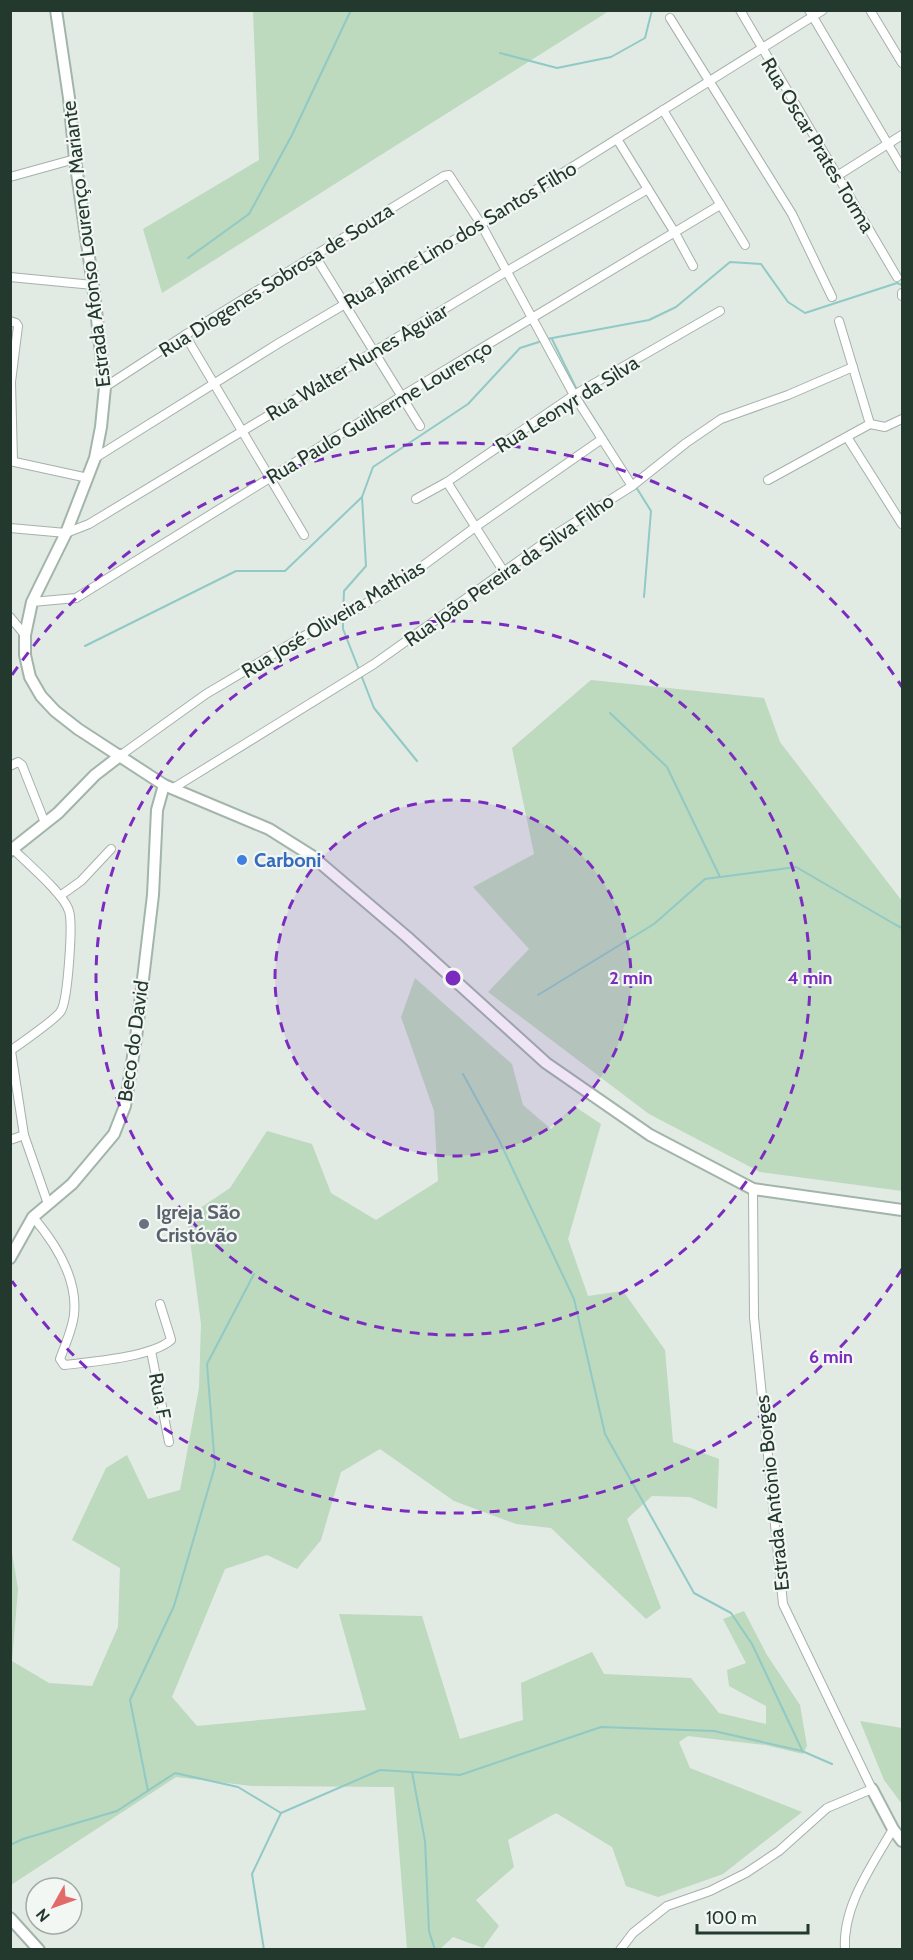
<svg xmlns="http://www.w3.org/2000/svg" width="913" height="1960" viewBox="0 0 913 1960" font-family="Cabin,sans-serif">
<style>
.green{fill:#bdd9be}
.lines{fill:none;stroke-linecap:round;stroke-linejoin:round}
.stream{stroke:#90c9c5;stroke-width:2}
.street-casing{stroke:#a5b1aa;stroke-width:10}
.secondary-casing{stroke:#a2b5aa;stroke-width:14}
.street{stroke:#fff;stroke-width:8}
.secondary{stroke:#fff;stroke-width:10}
.ring{fill:none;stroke:#7b2cbf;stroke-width:3;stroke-dasharray:10 8}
.shop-dot{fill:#3f7fe0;stroke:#f2f7f3;stroke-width:2}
.worship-dot{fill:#6b7280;stroke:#f2f7f3;stroke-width:2}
.labels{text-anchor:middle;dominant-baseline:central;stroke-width:4.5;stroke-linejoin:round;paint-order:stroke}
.street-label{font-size:20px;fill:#24392e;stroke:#f2f7f3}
.shop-label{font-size:20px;font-weight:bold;fill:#366cbe;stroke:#f2f7f3;text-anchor:start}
.worship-label{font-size:20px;font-weight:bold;fill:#5b616d;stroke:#f2f7f3;text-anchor:start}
.centre{fill:#7b2cbf;stroke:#f2f7f3;stroke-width:3}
.ring-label{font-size:18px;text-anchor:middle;font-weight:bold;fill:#7b2cbf;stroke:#f2f7f3;stroke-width:4.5;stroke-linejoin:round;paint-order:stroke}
</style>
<rect width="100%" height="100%" fill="#e2eae4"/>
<g class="green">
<polygon points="253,11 253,10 609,11 162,293 143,229 259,160"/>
<polygon points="591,680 764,698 780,742 902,901 902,1191 760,1172 649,1114 488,992 529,949 473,887 534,854 512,748"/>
<polygon points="415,978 512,1064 523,1105 551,1129 574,1106 601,1124 568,1239 588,1296 623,1291 665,1350 673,1442 719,1459 717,1509 690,1497 652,1496 627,1519 661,1608 646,1619 551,1528 516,1524 454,1501 380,1449 341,1472 321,1540 297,1569 267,1555 225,1569 172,1697 197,1726 366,1710 339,1614 422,1616 460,1739 523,1720 521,1683 592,1652 604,1674 691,1678 719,1713 766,1724 766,1706 729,1686 727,1670 746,1663 723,1619 744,1611 767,1655 800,1705 807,1746 803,1754 765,1745 688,1736 679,1742 690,1768 802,1812 723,1874 658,1897 626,1886 612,1847 556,1813 508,1840 514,1867 476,1900 499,1926 483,1948 453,1937 440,1949 407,1949 394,1787 252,1786 176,1777 11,1885 11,1547 18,1589 12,1661 49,1683 92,1686 118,1627 120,1568 72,1540 106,1468 127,1455 148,1499 180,1490 199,1388 201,1324 187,1217 230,1188 267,1131 312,1144 331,1193 376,1220 438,1181 434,1111 401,1017"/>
<polygon points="860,1721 902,1728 902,1804 884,1780"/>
</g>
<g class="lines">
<g class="stream">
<polyline points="500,53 557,68 611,57 645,38 652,10"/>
<polyline points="188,258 249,214 292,135 351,10"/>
<polyline points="547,339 649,320 676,307 730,262 761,264 788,302 805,313 897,283 902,285"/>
<polyline points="552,339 577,390"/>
<polyline points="579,395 610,444"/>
<polyline points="636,487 651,511 644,597"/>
<polyline points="343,614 344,591 366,566 362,497"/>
<polyline points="343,620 343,629 374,708 417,761"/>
<polyline points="85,646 236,571 285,571 362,497 373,467 468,404 520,348 542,341"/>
<polyline points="610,713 667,767 720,877"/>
<polyline points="538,995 654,924 705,879 796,867 896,925 902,928"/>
<polyline points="463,1074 499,1140 574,1299 605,1434 694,1593 731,1613 752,1644 802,1750"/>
<polyline points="412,1772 425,1841 429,1931 435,1950"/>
<polyline points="148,1791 130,1700 174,1606 215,1466 207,1364 254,1274"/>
<polyline points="10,1845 23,1839 117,1811 175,1773 238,1787 281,1813 380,1770 460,1775 601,1727 714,1731 802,1751 832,1764"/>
<polyline points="264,1950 252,1874 281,1813"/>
</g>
<defs>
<g id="street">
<polyline points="740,10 897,277"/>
<polyline points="809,10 902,168"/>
<polyline points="870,10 902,63"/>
<polyline points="670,18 792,214 832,297"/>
<polyline points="663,110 745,245"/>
<polyline points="617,139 675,233 693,266"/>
<polyline points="837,176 902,135"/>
<polyline points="10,177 75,159"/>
<polyline points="315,256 420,426"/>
<polyline points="10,277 93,285"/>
<polyline points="902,293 902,296"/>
<polyline points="10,321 16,323 18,326 11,382 13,461"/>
<polyline points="185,335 304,535"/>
<polyline points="105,387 185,335 444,176 449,175 481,224 574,395 632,486"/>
<polyline points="870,424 885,427 902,419"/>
<polyline points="847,437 902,524"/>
<polyline points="95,458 279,343 481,224 823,10"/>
<polyline points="10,461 88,478"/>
<polyline points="768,480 870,424 839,321"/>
<polyline points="447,482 504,572"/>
<polyline points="416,499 447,482 574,395 720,311"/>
<polyline points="10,528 66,533 89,524 507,271 648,189"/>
<polyline points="32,602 76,598 402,396 720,205"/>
<polyline points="10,617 25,635"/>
<polyline points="121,755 206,694 302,637 362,606 405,579 474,528 602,439"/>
<polyline points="10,766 18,762 22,765 45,823"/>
<polyline points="172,789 374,664 558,533 632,486 686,443 721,419 788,395 853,367"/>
<polyline points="60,896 81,881 111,849"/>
<path d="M 10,1051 C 20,1044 57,1018 61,1011 C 68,999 73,923 69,911 C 64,894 27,863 13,849"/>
<polyline points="11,1051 24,1135 48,1204"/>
<polyline points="10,1140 24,1135"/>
<path d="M 33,1217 C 55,1243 78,1278 74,1314 C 73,1328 65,1345 60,1359 L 64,1365 C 91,1362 152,1357 171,1340 L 170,1336 L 160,1304"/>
<polyline points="151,1351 169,1442"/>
<polyline points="620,1950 633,1933 667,1906 710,1891 746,1873 779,1851 827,1808 872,1789 783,1604 754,1317 753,1189"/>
<path d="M 845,1950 C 842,1906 872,1866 893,1829"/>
</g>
<g id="secondary">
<polyline points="56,10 69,98 75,159 93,285 105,387 101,427 95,458 66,533 32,602 25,635 25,655 30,677 41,696 55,711 78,729 164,785 269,829 312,856 407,937 546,1063 650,1135 753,1189 902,1210"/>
<polyline points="10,851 58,813 95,775 121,755"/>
<polyline points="10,1258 33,1217 72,1184 114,1134 125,1106 136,1038 153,895 157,810 164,785"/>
<polyline points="872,1789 893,1829 902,1841"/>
<polyline points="10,1918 39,1950"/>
</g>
</defs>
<use href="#street" class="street-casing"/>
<use href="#secondary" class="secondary-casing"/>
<use href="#street" class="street"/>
<use href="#secondary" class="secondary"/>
</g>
<circle cx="453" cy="978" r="178" fill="#7b2cbf" fill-opacity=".12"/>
<g class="ring">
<circle cx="453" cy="978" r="178"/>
<circle cx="453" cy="978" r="357"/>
<path d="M902 1269A535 535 0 0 1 12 1281M12 675A535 535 0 0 1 902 687"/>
</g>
<circle class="shop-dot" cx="242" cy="860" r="6"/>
<circle class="worship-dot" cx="144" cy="1224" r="6"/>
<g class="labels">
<g class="street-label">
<text transform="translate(818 145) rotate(59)">Rua Oscar Prates Torma</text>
<text transform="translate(460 235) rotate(-31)">Rua Jaime Lino dos Santos Filho</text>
<text transform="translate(86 244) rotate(-97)">Estrada Afonso Lourenço Mariante</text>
<text transform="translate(276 280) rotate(-32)">Rua Diogenes Sobrosa de Souza</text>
<text transform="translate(357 362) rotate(-31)">Rua Walter Nunes Aguiar</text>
<text transform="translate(567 404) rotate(-32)">Rua Leonyr da Silva</text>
<text transform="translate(379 412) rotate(-31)">Rua Paulo Guilherme Lourenço</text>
<text transform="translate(509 570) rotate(-35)">Rua João Pereira da Silva Filho</text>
<text transform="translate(333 619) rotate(-31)">Rua José Oliveira Mathias</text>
<text transform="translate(133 1041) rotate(-82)">Beco do David</text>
<text transform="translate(160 1396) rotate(79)">Rua F</text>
<text transform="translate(772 1493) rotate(-96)">Estrada Antônio Borges</text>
</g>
<g class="shop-label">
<text x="254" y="860">Carboni</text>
</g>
<g class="worship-label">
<text x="156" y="1212">Igreja São<tspan x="156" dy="23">Cristóvão</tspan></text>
</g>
</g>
<circle cx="453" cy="978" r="9" class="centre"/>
<g class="ring-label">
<text x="631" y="984">2 min</text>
<text x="810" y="984">4 min</text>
<text x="831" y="1363">6 min</text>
</g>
<rect width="913" height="1960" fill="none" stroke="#24392e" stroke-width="24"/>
<g transform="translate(54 1906) rotate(230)"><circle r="28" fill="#f2f7f3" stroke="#a0aba4" stroke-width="1.5"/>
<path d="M0-4.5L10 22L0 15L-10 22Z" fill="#e26a68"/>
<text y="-9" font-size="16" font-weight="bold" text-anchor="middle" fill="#24392e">N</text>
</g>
<path d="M697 1924v9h111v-9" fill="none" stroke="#24392e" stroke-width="3"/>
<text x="706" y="1924" font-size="18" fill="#24392e" stroke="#f2f7f3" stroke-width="4.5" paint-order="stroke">100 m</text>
</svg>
